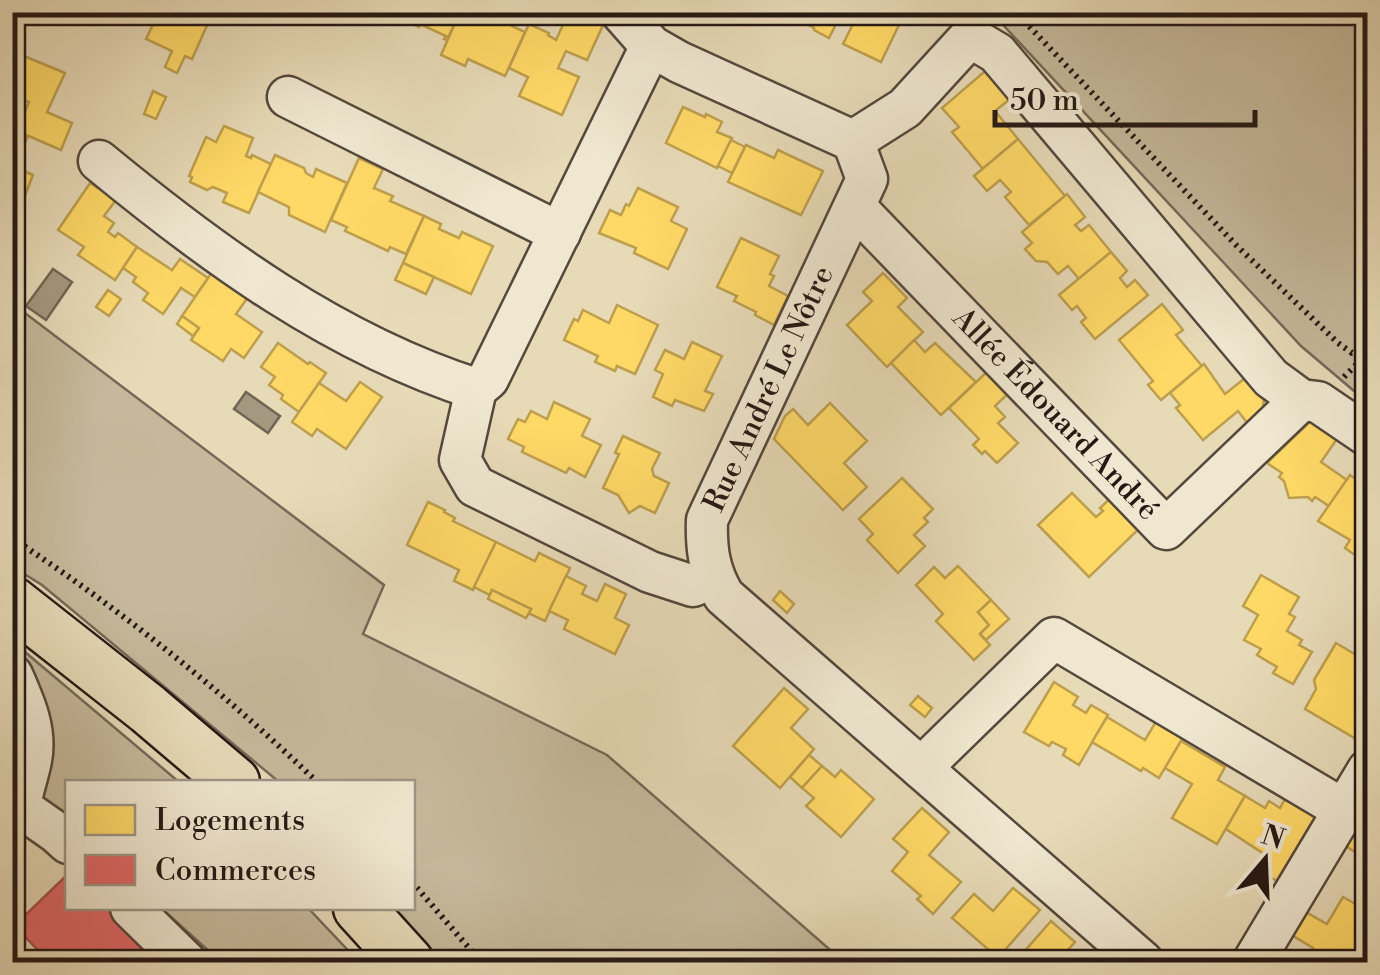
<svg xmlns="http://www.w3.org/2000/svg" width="1380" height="975" viewBox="0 0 1380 975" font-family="'Libre Bodoni',serif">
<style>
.green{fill:#c6b99b;stroke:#756858;stroke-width:2.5}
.water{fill:#a59880;stroke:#716555;stroke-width:2.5}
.homes{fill:#ffd966;stroke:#bd9f4d;stroke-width:2.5}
.shops{fill:#e06666;stroke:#a84f4d;stroke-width:2.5}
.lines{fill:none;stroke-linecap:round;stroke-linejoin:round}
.minor-casing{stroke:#55483d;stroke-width:45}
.major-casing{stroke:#241814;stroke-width:55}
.path{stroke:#241814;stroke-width:6;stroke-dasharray:2.5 5;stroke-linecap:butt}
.minor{stroke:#efe7d0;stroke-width:40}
.major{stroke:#e7dab7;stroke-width:50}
.labels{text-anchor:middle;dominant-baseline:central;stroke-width:10;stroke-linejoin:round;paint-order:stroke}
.street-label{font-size:30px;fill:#241814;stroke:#efe7d0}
</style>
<rect width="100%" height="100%" fill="#e7dab7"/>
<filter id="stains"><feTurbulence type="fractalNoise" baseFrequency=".002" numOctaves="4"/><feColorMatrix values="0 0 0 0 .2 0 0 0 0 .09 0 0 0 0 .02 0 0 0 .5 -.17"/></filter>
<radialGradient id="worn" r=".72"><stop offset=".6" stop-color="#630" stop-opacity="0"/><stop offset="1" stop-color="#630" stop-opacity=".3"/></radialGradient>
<g class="green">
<polygon points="992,13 1367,13 1367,402 1301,346"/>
<polygon points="13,304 384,585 363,634 607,755 844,962 443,962 393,908 412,908 412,782 279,782 42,585 13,567"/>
<polygon points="12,641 179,782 68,782 67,822 16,783 13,744"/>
<polygon points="161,908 308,908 359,962 221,962"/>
</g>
<g class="water">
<polygon points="53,269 72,282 46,320 26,306"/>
<polygon points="246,392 280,416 268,433 234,409"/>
</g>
<g class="homes">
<polygon points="159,12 213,12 192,59 185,56 177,73 165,67 172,51 146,39"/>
<polygon points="394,12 460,12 447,40 444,39 446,36 420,24 419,27 393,15"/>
<polygon points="460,12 491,12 490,16 525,32 505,76 468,59 465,66 441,55"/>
<polygon points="569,12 580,12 604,23 587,60 566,51 558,68 579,77 562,115 519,96 528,77 509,68 529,24 549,33 548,35 556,40"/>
<polygon points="783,12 842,12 829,38 814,30 814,28"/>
<polygon points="842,12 908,12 900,23 881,62 843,44 853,24 839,17"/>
<polygon points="12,51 65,73 47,112 72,123 61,150 17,131 29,102 12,95"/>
<polygon points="991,66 1015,95 995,111 1018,139 983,169 952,132 959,127 942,108"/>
<polygon points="153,91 166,97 156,119 144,114"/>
<polygon points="683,107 705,117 706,114 722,122 717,132 732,138 717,168 666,143"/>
<polygon points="224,126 253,138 246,156 251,158 252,155 271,164 249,213 223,202 227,193 213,187 207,190 190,182 192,177 189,176 206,137 216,142"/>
<polygon points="12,129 28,136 20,154 25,156 19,169 33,175 19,211 12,208"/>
<polygon points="1018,139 1065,196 1029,225 1005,197 1011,192 1000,180 987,191 974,176"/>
<polygon points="731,140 745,147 732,173 718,166"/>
<polygon points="746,145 774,158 778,150 823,171 801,215 728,182"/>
<polygon points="275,155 304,168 306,173 313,177 316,169 347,183 325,232 289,215 289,207 258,192"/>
<polygon points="359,158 383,169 374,188 393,196 390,201 424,216 406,254 390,247 388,251 345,231 347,227 331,220"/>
<polygon points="90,183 116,200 104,216 114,223 108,232 115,237 118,233 137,247 115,280 78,255 84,247 58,230"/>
<polygon points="638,188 678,207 671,221 687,229 668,269 634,253 636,248 599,233 610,210 621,215 626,204 629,206"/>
<polygon points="1067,194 1085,217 1075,225 1081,231 1089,225 1111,252 1079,279 1068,266 1058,274 1047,262 1036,261 1025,249 1032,243 1022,232"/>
<polygon points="424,216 441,224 439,229 459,238 462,232 493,246 471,294 403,263"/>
<polygon points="741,238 779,256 770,274 774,276 769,286 788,296 774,325 755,315 756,312 734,301 737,296 717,287"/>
<polygon points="137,247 172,270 180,259 208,278 195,297 181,288 163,314 143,300 148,293 133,282 136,277 123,268"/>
<polygon points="1111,252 1127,271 1120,278 1127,287 1135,280 1148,295 1095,339 1081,322 1086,318 1077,306 1072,310 1059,295"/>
<polygon points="403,263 434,277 426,294 395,280"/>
<polygon points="215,268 251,293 236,314 262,332 244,358 231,349 223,361 191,340 199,328 182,316"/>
<polygon points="883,273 907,298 898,307 923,332 887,367 847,325 872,301 863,292"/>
<polygon points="108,290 121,299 109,316 96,307"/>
<polygon points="1162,304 1183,330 1176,335 1202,366 1161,400 1148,385 1153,381 1119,340"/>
<polygon points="617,305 658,325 635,374 617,366 615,371 595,362 598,356 564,340 574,319 578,321 583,310 609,323"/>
<polygon points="182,316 199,328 193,336 177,324"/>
<polygon points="914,340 925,352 935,343 976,382 941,415 891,363"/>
<polygon points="692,342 722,356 705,391 713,394 704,411 675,400 672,406 653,397 663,374 655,370 665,350 684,359"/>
<polygon points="278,343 308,364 310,362 326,373 299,412 281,399 283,395 269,385 275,377 261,367"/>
<polygon points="1204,364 1225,394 1249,375 1264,394 1263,409 1248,424 1238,411 1203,440 1176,408 1180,405 1170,393"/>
<polygon points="993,366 1014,388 995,406 1005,417 998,423 1018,443 997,463 985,451 982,454 973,445 979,439 949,408"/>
<polygon points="360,382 382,397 346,449 317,429 312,436 292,422 319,383 346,401"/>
<polygon points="554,402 590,419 582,436 601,445 585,477 569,468 566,473 522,452 524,447 508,439 518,419 525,422 531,411 547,419"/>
<polygon points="830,403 867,441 844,463 867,487 843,510 774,439 785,416 793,409 808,425"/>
<polygon points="1314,418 1339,436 1321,462 1347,480 1329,506 1315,497 1312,501 1308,497 1289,498 1284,481 1279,477 1282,473 1267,463"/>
<polygon points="623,436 660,453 652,469 654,476 669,483 655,513 640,506 629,513 618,495 603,488 619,454 615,453"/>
<polygon points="1350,475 1367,487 1364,491 1368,493 1368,559 1365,562 1345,548 1350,540 1318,521"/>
<polygon points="902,478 933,509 924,518 928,522 914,535 925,546 898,573 867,540 873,534 859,519"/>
<polygon points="1072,493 1096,517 1103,511 1100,508 1116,493 1145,523 1089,577 1038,525"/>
<polygon points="428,502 445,510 444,512 455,518 453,521 496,542 473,590 454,581 459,570 407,545"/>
<polygon points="496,542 535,561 539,553 570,568 545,621 528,613 531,609 492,590 490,595 474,587"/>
<polygon points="958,566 991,600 978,612 989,625 980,634 990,645 974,660 936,621 943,614 916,585 934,567 945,578"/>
<polygon points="1261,575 1299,597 1289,614 1295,617 1287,631 1302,640 1299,645 1312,652 1293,684 1273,673 1277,667 1257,655 1261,649 1244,640 1258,615 1243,606"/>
<polygon points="566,576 586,586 582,594 597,601 605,584 626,594 615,618 629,625 615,654 564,629 568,620 549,611"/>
<polygon points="492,590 531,609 526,618 488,599"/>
<polygon points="780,591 794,604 787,613 773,600"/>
<polygon points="991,600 1009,619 986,640 980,634 989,625 978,612"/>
<polygon points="1336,643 1368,662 1368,682 1360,694 1368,698 1368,746 1305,709 1316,689 1314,680"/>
<polygon points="1054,682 1078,697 1073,705 1086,713 1091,705 1108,715 1079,765 1063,755 1066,749 1052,742 1049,746 1024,732"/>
<polygon points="784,688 808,709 791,728 814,749 780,788 733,746"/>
<polygon points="918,696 932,708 925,717 910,705"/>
<polygon points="1160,715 1187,731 1159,778 1143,768 1141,771 1092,742 1107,717 1145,740"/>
<polygon points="1181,741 1225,767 1218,780 1245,796 1217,844 1172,818 1192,784 1165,768"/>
<polygon points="809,755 822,766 802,788 790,777"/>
<polygon points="822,766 835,777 841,770 874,799 841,837 806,806 814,798 802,788"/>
<polygon points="1289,792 1321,811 1279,882 1256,869 1264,854 1226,829 1245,796 1265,808 1269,801 1280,808"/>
<polygon points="922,808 949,832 929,855 961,882 933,914 917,899 921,896 892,871 908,852 893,839"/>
<polygon points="1364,810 1368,812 1368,862 1358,857 1360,855 1344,845"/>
<polygon points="1013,888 1040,910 998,958 952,918 974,894 993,911"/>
<polygon points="1343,897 1368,911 1368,957 1364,962 1320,962 1308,956 1313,948 1290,934 1304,911 1327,924"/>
<polygon points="1051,921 1075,942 1058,961 1059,962 1015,962"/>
</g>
<polygon class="shops" points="68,874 68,908 109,908 163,962 50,962 14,926"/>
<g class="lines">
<defs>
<g id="minor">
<path d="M 621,12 L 651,46 L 679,62 L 853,141 L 867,179 L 707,520 C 706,549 709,571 724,596 L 1143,962"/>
<polyline points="288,97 560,233"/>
<polyline points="853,141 905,108 970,37 997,53 1271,378 1301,400 1318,402 1368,436"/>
<path d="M 99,161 C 213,255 335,344 476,389 L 488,379 L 651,46"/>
<path id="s1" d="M 855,207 L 1166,529 L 1301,400"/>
<polyline points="476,389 460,460 475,486 650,572 693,586 713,577"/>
<path d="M 12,675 C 24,702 37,730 31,760 C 28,776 22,791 20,807 L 57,833 L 68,843"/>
<polyline points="921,768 1054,638 1344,810"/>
<polyline points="131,908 186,962"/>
<polyline points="1253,962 1368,770"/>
</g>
<g id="major">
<polyline points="12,602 148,709 234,782"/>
<polyline points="359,908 408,962"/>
</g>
</defs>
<use href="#minor" class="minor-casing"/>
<use href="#major" class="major-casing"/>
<g class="path">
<polyline points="1012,12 1026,23 1236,245 1338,343 1352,353 1368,352"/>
<polyline points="1344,377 1367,354"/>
<path d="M 12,538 C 121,610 224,692 317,782"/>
<polyline points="412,882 481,962"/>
</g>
<use href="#minor" class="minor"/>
<use href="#major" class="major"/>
</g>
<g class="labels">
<g class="street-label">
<text transform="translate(769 389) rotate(-65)">Rue André Le Nôtre</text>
<text stroke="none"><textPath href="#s1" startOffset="288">Allée Édouard André</textPath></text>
</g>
</g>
<rect width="1380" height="975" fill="none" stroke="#e7dab7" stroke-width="50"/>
<rect x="15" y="15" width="1350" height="945" fill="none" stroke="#241814" stroke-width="5"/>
<rect x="25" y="25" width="1330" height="925" fill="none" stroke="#241814" stroke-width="2.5"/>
<rect x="65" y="780" width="350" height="130" fill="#efe7d0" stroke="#9e9485" stroke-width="2.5"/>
<rect x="85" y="805" width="50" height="30" fill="#ffd966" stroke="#9e9485" stroke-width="2.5"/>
<text x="155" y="830" font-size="30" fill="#241814">Logements</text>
<rect x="85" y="855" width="50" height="30" fill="#e06666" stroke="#9e9485" stroke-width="2.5"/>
<text x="155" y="880" font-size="30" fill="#241814">Commerces</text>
<g transform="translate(1265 860) rotate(19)" stroke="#efe7d0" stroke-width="8" paint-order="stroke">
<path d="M0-8L18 38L0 25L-18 38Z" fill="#241814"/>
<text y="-15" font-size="28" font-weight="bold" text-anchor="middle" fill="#241814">N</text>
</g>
<path d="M995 110v15h260v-15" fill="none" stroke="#241814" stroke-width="5"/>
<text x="1010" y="110" font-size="30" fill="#241814" stroke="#efe7d0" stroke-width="8" paint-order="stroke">50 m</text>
<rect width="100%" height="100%" filter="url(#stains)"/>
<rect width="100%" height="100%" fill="url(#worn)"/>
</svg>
